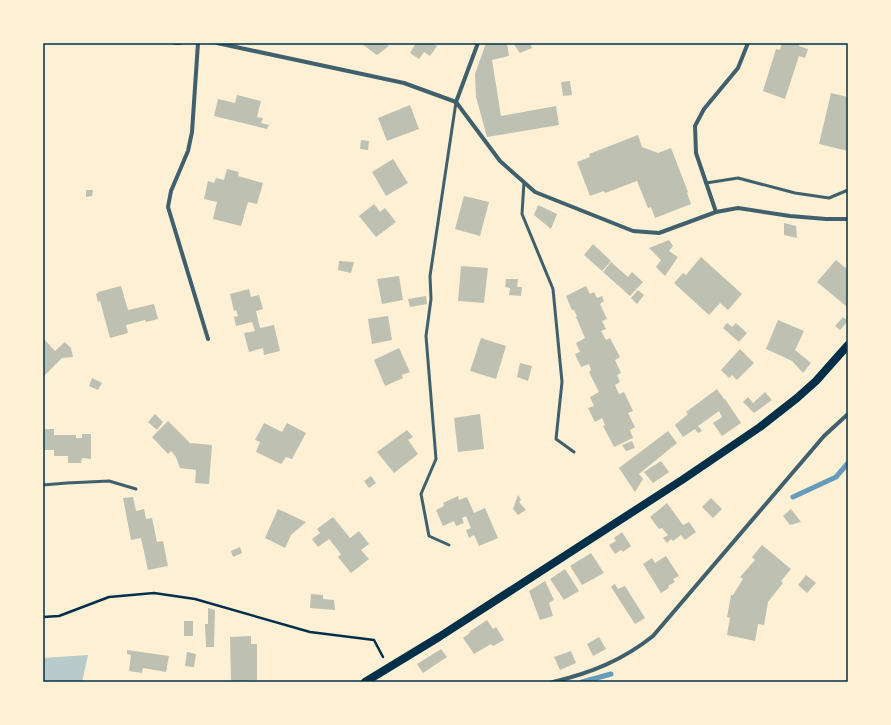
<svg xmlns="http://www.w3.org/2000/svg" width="891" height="725" viewBox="0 0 891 725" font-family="Poppins,sans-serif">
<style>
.green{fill:#b9caca}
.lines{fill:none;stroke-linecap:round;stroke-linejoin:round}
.stream{stroke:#669bbc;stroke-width:5}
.building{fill:#bec0b2}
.path{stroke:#003049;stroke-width:2.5}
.service{stroke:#3f606c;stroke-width:3}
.minor{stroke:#3f606c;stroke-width:4}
.secondary{stroke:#003049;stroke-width:8}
.neatline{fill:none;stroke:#003049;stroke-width:1.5}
</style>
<rect width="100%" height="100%" fill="#fdf0d5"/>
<polygon class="green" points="88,655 82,682 43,682 43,658"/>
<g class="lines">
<g class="stream">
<polyline points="793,497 836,477 848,463"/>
<polyline points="582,682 611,674"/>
</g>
</g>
<g class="building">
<polygon points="363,43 385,43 389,46 377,55 362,44"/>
<polygon points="416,43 432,43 437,46 430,56 424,52 419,59 410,53"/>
<polygon points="486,43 507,43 509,56 492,60 501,116 556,106 559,125 487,137 476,97 475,74"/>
<polygon points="513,43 530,43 532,48 520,53"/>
<polygon points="782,43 800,43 799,46 808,49 805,58 799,56 785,99 763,91 776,49 780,50"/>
<polygon points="570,81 572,95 563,96 561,82"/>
<polygon points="831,93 848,97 848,151 819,144"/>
<polygon points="237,95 261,101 257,117 263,118 261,123 269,125 267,129 214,116 218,99 235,103"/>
<polygon points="410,105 419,129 387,141 378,118"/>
<polygon points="638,135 642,147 658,153 671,148 688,192 687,193 691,204 655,218 651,207 648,208 637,181 605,193 604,191 590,196 577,162 590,157 589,154"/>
<polygon points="361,140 369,141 368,150 360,149"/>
<polygon points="393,159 408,183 386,196 372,172"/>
<polygon points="227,169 239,172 238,176 263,183 257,204 248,202 241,226 213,219 217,202 204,199 208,181 214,183 216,178 224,180"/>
<polygon points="86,190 93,190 92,196 86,197"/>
<polygon points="464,196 489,202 480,236 455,229"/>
<polygon points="374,204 380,212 385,208 396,222 376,237 359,216"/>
<polygon points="538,205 557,214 551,229 534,215"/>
<polygon points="784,223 796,226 797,238 784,235"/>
<polygon points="669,240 673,246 669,251 678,257 665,276 656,267 661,260 649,248"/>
<polygon points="593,244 611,261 602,271 584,255"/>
<polygon points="701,257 742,294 728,310 720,303 709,315 674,283 683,273 686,275"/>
<polygon points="836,260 848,270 848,304 846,306 817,282"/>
<polygon points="339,261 354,262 351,273 338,270"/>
<polygon points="611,262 628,277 632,272 643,282 630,296 603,272"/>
<polygon points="461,266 488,268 484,303 458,301"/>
<polygon points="399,276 403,300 382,304 377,279"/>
<polygon points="506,279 518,279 517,287 522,287 521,296 509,295 510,288 505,287"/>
<polygon points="121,286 128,310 154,304 158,319 146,322 145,320 126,325 128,333 110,338 100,301 98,302 96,294 98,293 98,292"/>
<polygon points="586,286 590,294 594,292 597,298 602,296 604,301 600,304 607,319 602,321 606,329 601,331 606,340 610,338 620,357 615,360 621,373 617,375 620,382 615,385 619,394 624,392 633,411 628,413 635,427 630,430 633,438 614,447 603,426 605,425 602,418 595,422 588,408 594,406 590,397 599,392 589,372 591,370 589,364 581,367 575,354 580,352 576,343 585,338 576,317 577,316 574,310 572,310 566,296"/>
<polygon points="249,289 251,297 259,295 263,309 256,311 260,328 274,325 280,351 264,355 263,348 249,352 244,333 255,331 252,322 236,326 234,317 238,316 236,310 234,311 230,294"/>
<polygon points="638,290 644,295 637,304 631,298"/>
<polygon points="426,296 427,304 410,307 408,299"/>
<polygon points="388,316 392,340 372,344 368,319"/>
<polygon points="843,317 848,321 840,330 835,326"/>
<polygon points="778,320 804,331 795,350 811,363 803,373 792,361 766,349"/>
<polygon points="727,323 732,327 736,323 747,333 739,342 723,328"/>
<polygon points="43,338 55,351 65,342 71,348 73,357 62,358 43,377"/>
<polygon points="481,338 506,346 496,379 470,371"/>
<polygon points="399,348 410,372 402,375 403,378 385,386 374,360"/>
<polygon points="740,349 754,363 737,380 732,375 729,378 721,370"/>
<polygon points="520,363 532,366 528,381 517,377"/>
<polygon points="92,378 102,383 98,390 89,386"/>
<polygon points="717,389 724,399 725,399 741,423 722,436 713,423 722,417 719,411 698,426 702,431 698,433 695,429 683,437 675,425 688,414 686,412"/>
<polygon points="765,392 772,400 754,413 743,402 748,397 753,403"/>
<polygon points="155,414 163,422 157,430 148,422"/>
<polygon points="480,414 484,449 458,452 454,418"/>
<polygon points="168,421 191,444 191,443 212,445 209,484 195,483 196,470 180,468 176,457 171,451 168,454 152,437"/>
<polygon points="264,423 282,432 287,423 306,433 292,459 286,457 281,464 256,452 260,442 255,440"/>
<polygon points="43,429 54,429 54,435 76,435 76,438 82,438 82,434 91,434 91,459 82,458 81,463 68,463 68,456 54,456 54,450 43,450"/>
<polygon points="407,430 413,437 408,440 418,454 394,473 377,452"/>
<polygon points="668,431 677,443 639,474 643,479 635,492 619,468"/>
<polygon points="632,441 635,448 626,451 622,445"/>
<polygon points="661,461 669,472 653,483 644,472"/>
<polygon points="371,476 376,483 369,488 364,481"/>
<polygon points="518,495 521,500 519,502 526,510 518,515 513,509"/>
<polygon points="458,496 459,500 467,497 474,513 485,508 498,538 479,546 474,535 469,538 466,530 471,528 466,516 462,518 464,523 456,526 454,521 443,526 436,510 444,506 443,503"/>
<polygon points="133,497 136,511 144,509 146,519 152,518 157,542 163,541 168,566 148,570 141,538 131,540 123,498"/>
<polygon points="711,498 722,509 713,518 702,507"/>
<polygon points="667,503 683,525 689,522 696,532 685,540 681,535 673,541 671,539 667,543 663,538 668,535 662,528 659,529 650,517"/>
<polygon points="278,509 306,522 291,535 285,548 265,538"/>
<polygon points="791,509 801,522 790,525 783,516"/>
<polygon points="333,517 350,538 359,531 369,544 361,550 369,559 351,573 338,557 341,554 329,539 318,547 312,539 320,533 317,529"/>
<polygon points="622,532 631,546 623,552 621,550 615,554 609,545 616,541 614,538"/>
<polygon points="762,545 791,569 781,581 783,583 768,602 764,625 758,624 755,641 727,635 730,618 727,617 731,595 733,595 743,579 740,577 755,560 752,557"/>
<polygon points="240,547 242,553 233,557 231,551"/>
<polygon points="591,553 604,573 582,585 570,566"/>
<polygon points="666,556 679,576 673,579 675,582 668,586 669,588 661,593 643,564 652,558 655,563"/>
<polygon points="565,569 579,591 564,600 550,579"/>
<polygon points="806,575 816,583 807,593 798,585"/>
<polygon points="545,581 554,600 549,603 553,616 540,620 529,591"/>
<polygon points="615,584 618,589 625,586 645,618 635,624 611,587"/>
<polygon points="311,594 323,595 323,599 334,600 335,610 310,608"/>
<polygon points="208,608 215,610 214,647 206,647 205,624 208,624"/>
<polygon points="487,620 493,629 496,627 504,640 493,646 491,644 474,654 463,638 470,633 469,632"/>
<rect x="184" y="621" width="9" height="15"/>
<polygon points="251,636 251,644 257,644 257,680 231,681 230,637"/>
<polygon points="599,637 606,649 593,656 587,644"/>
<polygon points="441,649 447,657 423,673 417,664"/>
<polygon points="127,650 169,656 166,672 143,668 142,673 129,671 131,655 127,654"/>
<polygon points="571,651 576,663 560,670 554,657"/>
<polygon points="187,652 196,654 194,667 185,666"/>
</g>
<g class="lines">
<polyline class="path" points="43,617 59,616 109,597 154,593 195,599 310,632 374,640 383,657"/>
<g class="service">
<polyline points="524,182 522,214 553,289 562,382 556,439 574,452"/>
<polyline points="706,183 738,178 795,193 829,198 848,190"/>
<polyline points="43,485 67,483 109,481 136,489"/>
<polyline points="449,545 429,536 421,494 436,459 426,336 431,299 430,276 456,102"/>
</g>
<g class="minor">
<polyline points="175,43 180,43"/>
<polyline points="198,43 192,132 188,151 171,191 168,207 208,339"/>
<polyline points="217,43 404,83 456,102 500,161 535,192 633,231 659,233 716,212 738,208 790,216 826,219 848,219"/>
<polyline points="456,102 478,43"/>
<polyline points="716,212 696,153 695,126 704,109 738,68 748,43"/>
<path d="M 553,682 C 591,673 623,660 653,636 L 824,436 L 848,414"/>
</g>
<polyline class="secondary" points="365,682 439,637 682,480 760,427 797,398 816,381 848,345"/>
</g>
<rect width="891" height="725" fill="none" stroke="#fdf0d5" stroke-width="88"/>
<rect x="44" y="44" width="803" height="637" class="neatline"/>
</svg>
